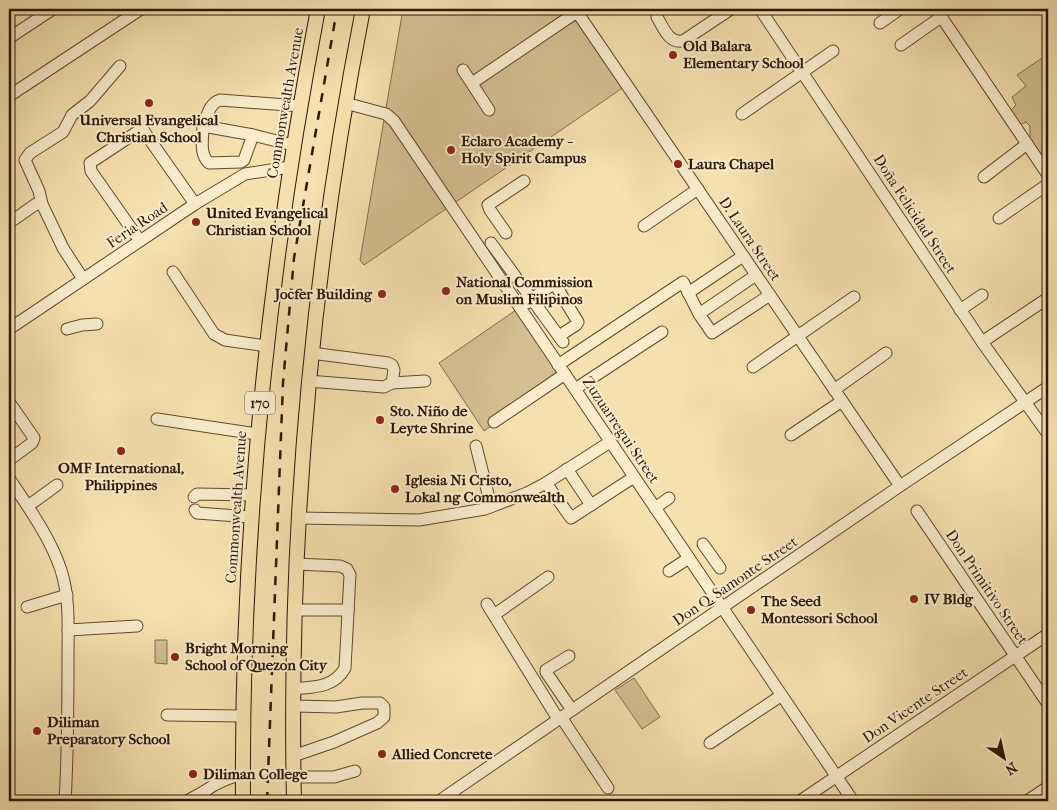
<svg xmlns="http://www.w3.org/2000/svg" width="1057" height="810" viewBox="0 0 1057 810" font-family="'IM FELL French Canon',serif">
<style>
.green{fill:#d3bf92;stroke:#806c4c}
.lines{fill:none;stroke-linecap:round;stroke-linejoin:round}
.minor-casing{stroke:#5f4a30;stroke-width:13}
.major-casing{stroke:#2d1806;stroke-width:16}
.minor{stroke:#f8eccb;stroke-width:11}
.major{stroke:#f5e1af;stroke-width:14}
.rail{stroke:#2d1806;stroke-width:2.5;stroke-dasharray:9 9;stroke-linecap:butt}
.poi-dot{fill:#8f2418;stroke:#f8eccb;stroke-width:2}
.labels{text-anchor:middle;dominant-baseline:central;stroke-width:4;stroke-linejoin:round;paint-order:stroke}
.shield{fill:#f8eccb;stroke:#6a5841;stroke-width:1}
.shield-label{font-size:14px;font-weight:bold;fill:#2d1806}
.poi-label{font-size:15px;font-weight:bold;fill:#2d1806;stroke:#f8eccb;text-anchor:start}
.street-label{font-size:15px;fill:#2d1806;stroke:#f8eccb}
</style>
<rect width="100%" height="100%" fill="#f5e1af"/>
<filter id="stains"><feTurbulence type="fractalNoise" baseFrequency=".004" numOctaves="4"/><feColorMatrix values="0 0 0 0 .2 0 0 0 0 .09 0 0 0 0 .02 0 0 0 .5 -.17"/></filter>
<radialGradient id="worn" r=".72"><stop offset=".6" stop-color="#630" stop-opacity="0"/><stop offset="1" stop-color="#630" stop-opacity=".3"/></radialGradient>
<g class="green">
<polygon points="403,9 573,9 624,87 364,265 360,260"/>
<polygon points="1048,54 1048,167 1030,139 1030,126 1026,122 1020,125 1010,111 1016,105 1012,97 1026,86 1017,75"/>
<polygon points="516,310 561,379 484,431 439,363"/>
<polygon points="155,640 167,640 167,664 155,663"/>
<polygon points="634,678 660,717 642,729 615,690"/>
</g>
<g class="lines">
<defs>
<g id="minor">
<polyline points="575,9 900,486"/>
<polyline points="760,9 982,342 1048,434"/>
<polyline points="936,9 1048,175"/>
<path d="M 657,17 C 663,27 669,44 683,41 L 731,9"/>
<polyline points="880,23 900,9"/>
<polyline points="9,38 53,9"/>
<polyline points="901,45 941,17"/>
<polyline points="463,70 489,110"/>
<polyline points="472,83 577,12"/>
<polyline points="9,96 141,9"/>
<polyline points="345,103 386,114 394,121 853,801"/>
<polyline points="742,114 833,51"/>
<path d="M 203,126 C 203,139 199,154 209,163 L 241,162 L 244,160 L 253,135"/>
<path d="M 293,145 L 253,135 L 203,126 C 207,117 209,103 220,100 L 300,106"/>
<polyline points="984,177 1027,144"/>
<polyline points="999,218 1048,184"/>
<polyline points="9,223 36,204 42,204"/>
<polyline points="644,226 698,189"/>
<polyline points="506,233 490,210 488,205 524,181"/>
<polyline points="140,241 91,171 90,163 140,130 143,130 195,204"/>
<polyline points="491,243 563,342"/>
<polyline points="173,272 214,334 225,340 266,346"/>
<polyline points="83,279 63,248 42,204 39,191 25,160 30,153 63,132 72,115 90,101 120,66"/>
<polyline points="688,293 743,256"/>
<polyline points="527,303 550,286 556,286 578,322 576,325 559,336"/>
<polyline points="960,310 982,295"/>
<polyline points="699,314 712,333 770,295"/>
<polyline points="9,329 195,204 245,174 290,167"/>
<polyline points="67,329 82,325 97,324"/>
<polyline points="982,342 1048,298"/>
<polyline points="311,353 388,363 392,365 394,370 392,383"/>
<polyline points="558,365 683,282 699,314 756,275"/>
<polyline points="753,367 854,297"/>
<polyline points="308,381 384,387 392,383 425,381"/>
<polyline points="575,389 662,332"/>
<polyline points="834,390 886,353"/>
<polyline points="9,402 34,438 32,443 9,460"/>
<polyline points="157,419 257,434"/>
<polyline points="494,422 565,374"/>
<polyline points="791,435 842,401"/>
<polyline points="476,446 491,506"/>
<polyline points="567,469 591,505"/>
<path d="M 9,478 C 28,507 50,537 61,570 C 70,598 68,628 68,657 C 68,705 68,753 65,801"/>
<polyline points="546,483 571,518 634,477"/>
<polyline points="194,497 197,494 253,495"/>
<polyline points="28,506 57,485"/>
<polyline points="655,508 669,498"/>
<polyline points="195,510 197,513 251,517"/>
<polyline points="917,511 1048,704"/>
<polyline points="298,518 419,520 485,509 527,493 546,483 610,442"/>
<polyline points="703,544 720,568"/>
<polyline points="669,571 689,558"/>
<polyline points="487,604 558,719"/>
<polyline points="27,607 67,595"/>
<polyline points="294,610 348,610"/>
<polyline points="494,615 548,577"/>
<polyline points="68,630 137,626"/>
<polyline points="569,656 546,670 546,672 572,710"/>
<path d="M 293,689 C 313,687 334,688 345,668 L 350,575 L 347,569 L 340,566 L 296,564"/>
<polyline points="293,706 336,707 362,703 380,703 384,707 384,717 377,723 334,742 293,756"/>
<polyline points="167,715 243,716"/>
<polyline points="561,717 608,788"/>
<polyline points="710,743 776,699"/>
<polyline points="293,777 334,777 355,771"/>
<polyline points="187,801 205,791"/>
<path d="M 202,801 L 205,791 C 217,782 228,778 243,774"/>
<polyline points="439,801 900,486 1048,387"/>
<polyline points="800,801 1048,634"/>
<polyline points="1027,801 1048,787"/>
</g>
<g id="major">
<path d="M 243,801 C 241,535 268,270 318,9"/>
<path d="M 294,801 C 288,535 312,270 363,9"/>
</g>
</defs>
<use href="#minor" class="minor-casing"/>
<use href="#major" class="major-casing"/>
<use href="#minor" class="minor"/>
<use href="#major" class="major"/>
<polyline class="rail" points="267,801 283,383 294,258 337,9"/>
</g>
<g class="poi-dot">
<circle cx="673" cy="55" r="5"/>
<circle cx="149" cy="103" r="5"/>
<circle cx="451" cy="150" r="5"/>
<circle cx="678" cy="164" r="5"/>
<circle cx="196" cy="222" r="5"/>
<circle cx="446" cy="291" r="5"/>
<circle cx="382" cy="294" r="5"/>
<circle cx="380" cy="420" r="5"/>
<circle cx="121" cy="451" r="5"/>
<circle cx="395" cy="489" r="5"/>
<circle cx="914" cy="599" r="5"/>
<circle cx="751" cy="610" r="5"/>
<circle cx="175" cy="657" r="5"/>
<circle cx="37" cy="731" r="5"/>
<circle cx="382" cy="754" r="5"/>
<circle cx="193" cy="774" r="5"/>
</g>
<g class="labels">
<rect class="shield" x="245" y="391.5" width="30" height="23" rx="4"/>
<g class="shield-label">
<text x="260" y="403">170</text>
</g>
<g class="poi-label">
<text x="683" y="46">Old Balara<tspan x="683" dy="17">Elementary School</tspan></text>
<text x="149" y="120" text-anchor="middle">Universal Evangelical<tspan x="149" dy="17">Christian School</tspan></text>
<text x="461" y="141">Eclaro Academy -<tspan x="461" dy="17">Holy Spirit Campus</tspan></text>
<text x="688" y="164">Laura Chapel</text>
<text x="206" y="213">United Evangelical<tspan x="206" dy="17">Christian School</tspan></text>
<text x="456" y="282">National Commission<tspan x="456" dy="17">on Muslim Filipinos</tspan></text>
<text x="372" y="294" text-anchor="end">Jocfer Building</text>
<text x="390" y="411">Sto. Niño de<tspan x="390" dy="17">Leyte Shrine</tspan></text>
<text x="121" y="468" text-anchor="middle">OMF International,<tspan x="121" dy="17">Philippines</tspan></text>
<text x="405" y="480">Iglesia Ni Cristo,<tspan x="405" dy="17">Lokal ng Commonwealth</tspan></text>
<text x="924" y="599">IV Bldg</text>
<text x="761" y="601">The Seed<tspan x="761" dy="17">Montessori School</tspan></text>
<text x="185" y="648">Bright Morning<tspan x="185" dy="17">School of Quezon City</tspan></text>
<text x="47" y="722">Diliman<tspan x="47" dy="17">Preparatory School</tspan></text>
<text x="392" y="754">Allied Concrete</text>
<text x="203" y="774">Diliman College</text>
</g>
<g class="street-label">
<text transform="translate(285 103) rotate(-80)">Commonwealth Avenue</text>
<text transform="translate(915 214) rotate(57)">Doña Felicidad Street</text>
<text transform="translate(137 225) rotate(-34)">Feria Road</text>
<text transform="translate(750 239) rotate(56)">D. Laura Street</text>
<text transform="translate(621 430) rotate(56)">Zuzuarregui Street</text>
<text transform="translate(236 507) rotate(-86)">Commonwealth Avenue</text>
<text transform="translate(735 581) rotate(-34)">Don Q. Samonte Street</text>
<text transform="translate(987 587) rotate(56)">Don Primitivo Street</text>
<text transform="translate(915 705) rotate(-34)">Don Vicente Street</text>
</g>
</g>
<rect width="1057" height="810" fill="none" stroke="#f5e1af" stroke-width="30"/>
<rect x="10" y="10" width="1037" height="790" fill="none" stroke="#2d1806" stroke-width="2.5"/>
<rect x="15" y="15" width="1027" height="780" fill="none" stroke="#2d1806"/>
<g transform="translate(1004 758) rotate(146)" stroke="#f8eccb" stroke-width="4" paint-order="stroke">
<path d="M0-4L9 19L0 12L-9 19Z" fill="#2d1806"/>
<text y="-8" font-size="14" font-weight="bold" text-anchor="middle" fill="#2d1806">N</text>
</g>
<rect width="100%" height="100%" filter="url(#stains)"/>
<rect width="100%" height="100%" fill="url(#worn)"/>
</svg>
